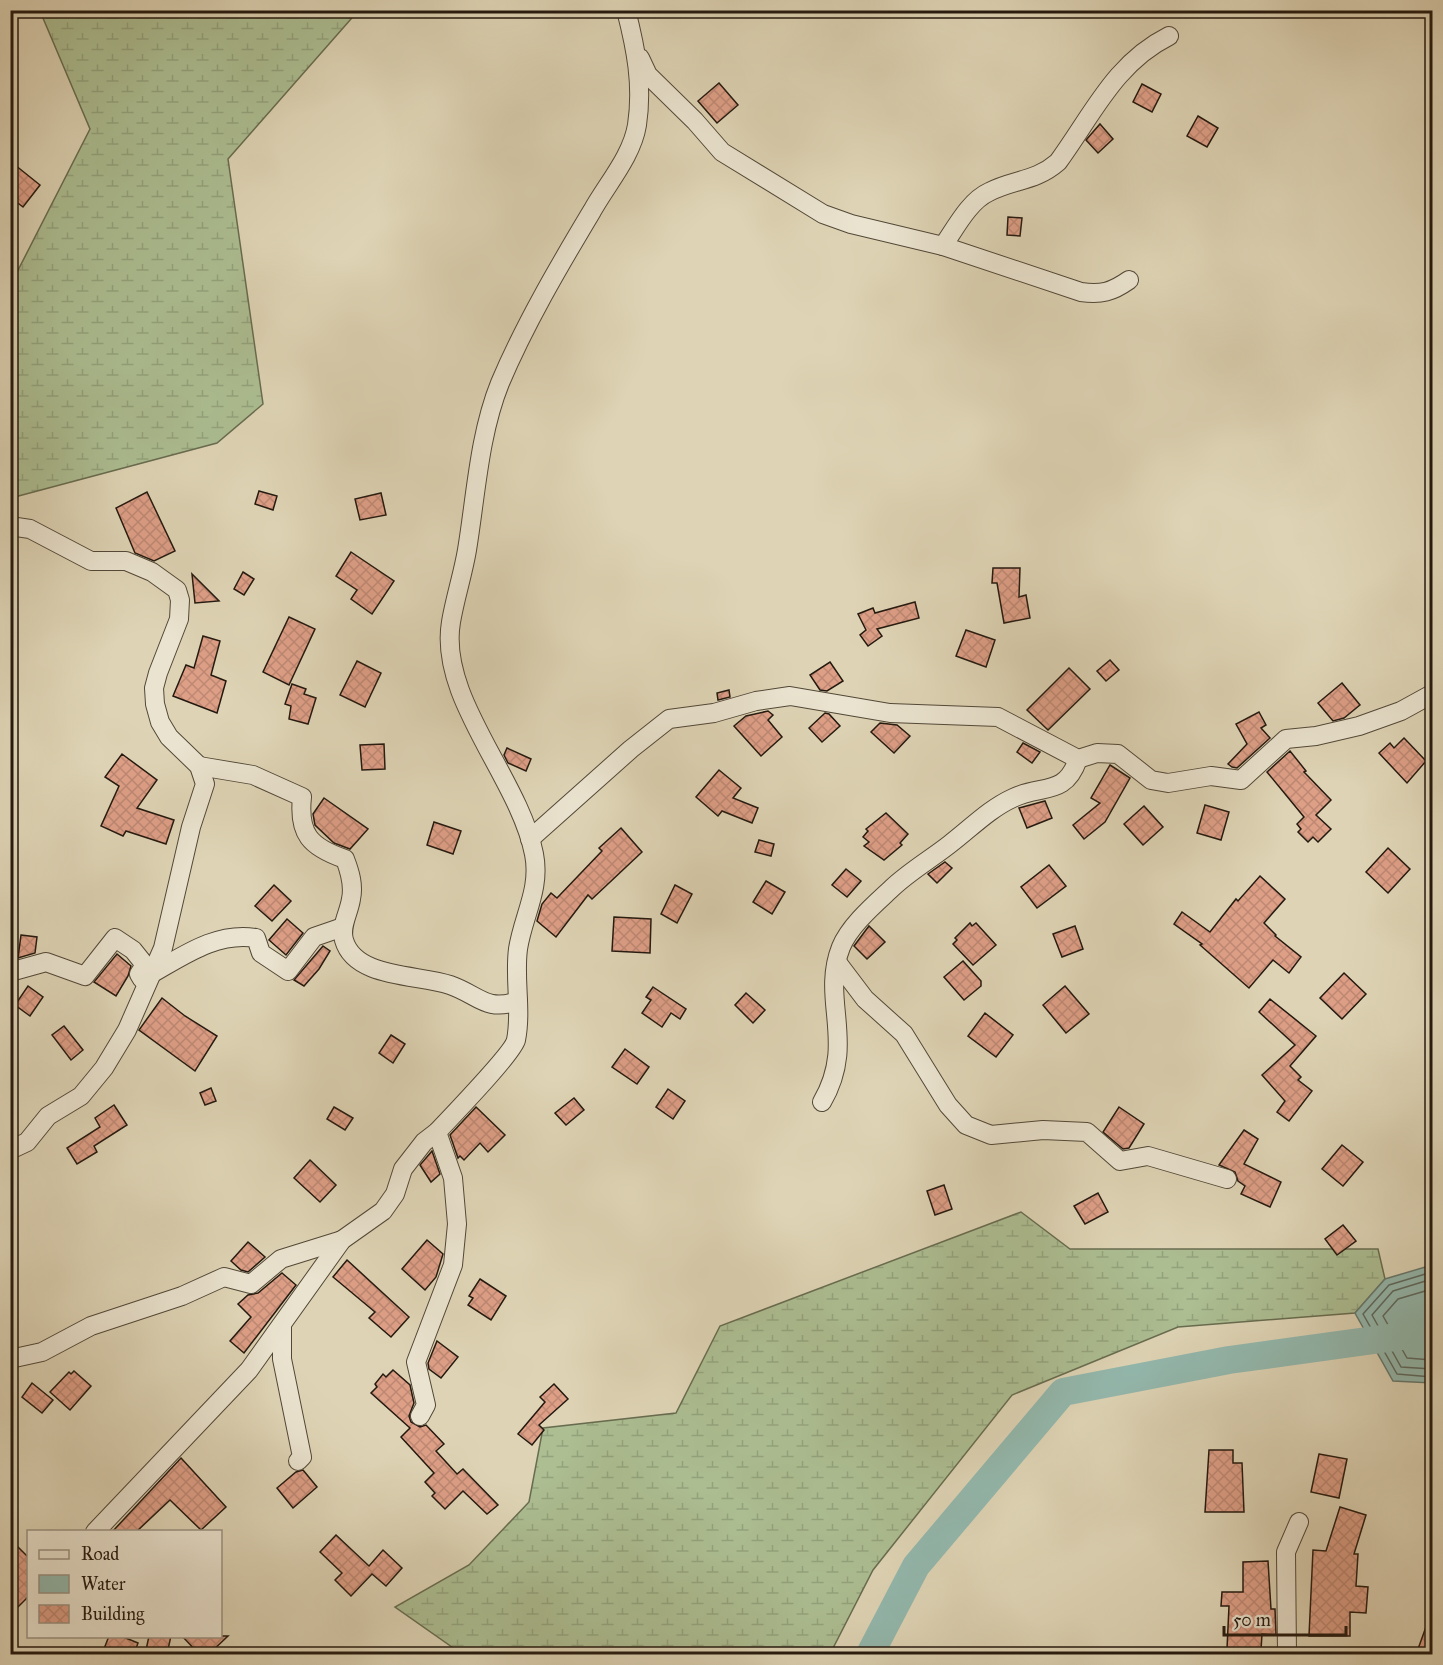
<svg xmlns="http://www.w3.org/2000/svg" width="1443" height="1665" viewBox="0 0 1443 1665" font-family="'IM FELL Great Primer',serif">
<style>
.wetland{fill:url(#wetland-marsh);stroke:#686c50;stroke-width:1.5}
.water{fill:#93b8ad;stroke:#67786e;stroke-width:1.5}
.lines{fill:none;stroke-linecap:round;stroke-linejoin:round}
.shore{stroke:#5c685e;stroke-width:1.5}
.river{stroke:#93b8ad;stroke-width:28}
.building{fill:url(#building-cross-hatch);stroke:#24190f;stroke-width:1.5}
.street-casing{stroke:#524838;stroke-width:20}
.street{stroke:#eae3cf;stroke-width:18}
</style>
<defs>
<pattern id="wetland-marsh" width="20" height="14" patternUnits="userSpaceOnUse" patternTransform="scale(1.5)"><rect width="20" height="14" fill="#acbe92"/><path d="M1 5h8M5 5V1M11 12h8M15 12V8" fill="none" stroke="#94a37d"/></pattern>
<pattern id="building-cross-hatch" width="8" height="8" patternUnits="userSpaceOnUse" patternTransform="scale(1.5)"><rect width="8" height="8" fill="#de9f87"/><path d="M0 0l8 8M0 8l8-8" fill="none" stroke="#be8873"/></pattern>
</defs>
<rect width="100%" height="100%" fill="#ded4b5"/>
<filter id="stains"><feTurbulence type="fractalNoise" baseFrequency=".00333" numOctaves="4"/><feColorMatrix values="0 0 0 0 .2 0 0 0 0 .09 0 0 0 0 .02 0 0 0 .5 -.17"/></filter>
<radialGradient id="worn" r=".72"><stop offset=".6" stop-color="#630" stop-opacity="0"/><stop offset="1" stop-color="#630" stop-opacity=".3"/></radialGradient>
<g class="wetland">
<polygon points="40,11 358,11 228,159 263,404 217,443 11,498 11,284 90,129"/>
<polygon points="1021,1212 1070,1249 1378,1249 1385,1279 1355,1313 1178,1327 1012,1395 873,1570 830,1654 462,1654 395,1607 469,1565 529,1502 543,1428 676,1413 720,1326"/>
</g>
<polygon class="water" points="1432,1265 1432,1383 1393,1381 1355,1313 1385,1279"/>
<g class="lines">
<g class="shore">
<polyline points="1432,1272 1389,1285 1363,1314 1397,1374 1432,1377"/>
<polyline points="1432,1279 1393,1291 1372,1315 1401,1367 1432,1369"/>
<polyline points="1432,1289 1398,1299 1383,1316 1407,1358 1432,1360"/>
</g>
<polyline class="river" points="870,1654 916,1566 1063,1392 1229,1360 1432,1332"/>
</g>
<g class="building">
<polygon points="719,83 738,105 717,123 698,101"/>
<polygon points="1142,84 1161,94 1152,112 1133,102"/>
<polygon points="1198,116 1218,128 1207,147 1187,136"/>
<polygon points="1100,124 1113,139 1098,153 1086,140"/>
<polygon points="10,161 40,185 23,207 10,197"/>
<polygon points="1008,217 1022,218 1020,236 1007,235"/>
<polygon points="259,491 277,496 273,510 255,504"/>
<polygon points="147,492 175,551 154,561 135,553 116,508"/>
<polygon points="381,493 386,515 360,520 355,499"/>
<polygon points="351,552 394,581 372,614 351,599 357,590 336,576"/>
<polygon points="993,568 1020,568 1019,597 1026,595 1030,618 1004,623 997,583 992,583"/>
<polygon points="243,572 254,579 244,595 234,589"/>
<polygon points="192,574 219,601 195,603"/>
<polygon points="915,602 919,618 877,629 882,636 868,646 860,635 866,630 858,614 873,608 875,613"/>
<polygon points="289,617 315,629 289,685 263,672"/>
<polygon points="966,630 995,640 986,667 956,656"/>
<polygon points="203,636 220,641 211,675 226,681 217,713 173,696 186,665 194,668"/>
<polygon points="1110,660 1119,670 1106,681 1097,671"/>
<polygon points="357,661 381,673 365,707 340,695"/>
<polygon points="830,662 843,681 827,691 820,690 810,675"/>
<polygon points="1069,668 1090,689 1048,730 1027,710"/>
<polygon points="1342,683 1360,705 1344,718 1333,721 1318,703"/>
<polygon points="292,684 306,689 304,694 316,698 308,724 289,719 291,706 285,704"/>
<polygon points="729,690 730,697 718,700 717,693"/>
<polygon points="768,711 773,715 768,720 782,737 761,756 734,726 746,716"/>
<polygon points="1259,712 1266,725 1261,728 1270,738 1237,768 1232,767 1228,764 1247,744 1236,724"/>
<polygon points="825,713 829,714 840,726 822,742 809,728"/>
<polygon points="880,723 897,725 910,736 894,753 871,732"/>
<polygon points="1404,738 1426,761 1407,783 1379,753 1390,743 1394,748"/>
<polygon points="1023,743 1040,752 1032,763 1017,752"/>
<polygon points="384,744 385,769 362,770 360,745"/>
<polygon points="507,748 531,759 526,771 508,763 504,755"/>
<polygon points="1290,751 1306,771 1304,772 1331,800 1316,815 1331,829 1318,842 1313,837 1308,842 1298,832 1301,829 1297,824 1304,817 1267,772"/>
<polygon points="122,754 157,780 137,808 174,820 166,844 126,831 123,836 101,826 119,786 105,777"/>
<polygon points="1110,765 1130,778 1105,822 1084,839 1073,825 1100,803 1091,798"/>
<polygon points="719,770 741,788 733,798 758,808 752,823 722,811 718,816 696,797"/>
<polygon points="324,798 368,829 350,849 334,843 315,825 313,814"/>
<polygon points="1045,801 1052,818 1027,828 1019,808"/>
<polygon points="1205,805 1229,812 1221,840 1197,833"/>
<polygon points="1144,806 1163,827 1143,845 1124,824"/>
<polygon points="886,813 908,834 900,843 902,845 884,860 864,846 869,842 863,837 868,831 866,829"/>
<polygon points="434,822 461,831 453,854 427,845"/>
<polygon points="621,828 642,852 592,899 588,895 556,937 537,921 542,904 551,893 557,898 602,851 599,848"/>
<polygon points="759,840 774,844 771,856 755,852"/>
<polygon points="1388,848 1410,869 1388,893 1366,872"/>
<polygon points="945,862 952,868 937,883 928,874"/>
<polygon points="1049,865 1066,886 1037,908 1021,887"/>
<polygon points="846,869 861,881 847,897 832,885"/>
<polygon points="1260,876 1285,899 1264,923 1276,935 1275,936 1301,957 1289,973 1273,960 1249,988 1200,945 1202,944 1174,924 1182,912 1210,932 1236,899 1238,901"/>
<polygon points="766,881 785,892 772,914 753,902"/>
<polygon points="274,885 291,901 272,921 255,906"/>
<polygon points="675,885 692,894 677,923 661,914"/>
<polygon points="614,917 651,919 650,953 612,951"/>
<polygon points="287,919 303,933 286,955 269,940"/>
<polygon points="970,923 972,926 976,923 996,945 973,965 953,944 957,940 955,938"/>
<polygon points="869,926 885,942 867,959 854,946"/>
<polygon points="1075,926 1083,949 1062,957 1053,934"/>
<polygon points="21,935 37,937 35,953 18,958"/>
<polygon points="323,946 330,951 319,969 304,986 294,980"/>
<polygon points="117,954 131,966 128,976 116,996 94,982"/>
<polygon points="963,961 981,981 981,986 964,1000 944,977"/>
<polygon points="1344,973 1366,994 1342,1019 1320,998"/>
<polygon points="28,986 43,997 30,1016 15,1005"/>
<polygon points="1065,986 1089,1014 1066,1033 1043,1005"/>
<polygon points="653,987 686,1009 680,1019 671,1013 662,1027 642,1013 651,1000 646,997"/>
<polygon points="746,993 765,1010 753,1023 735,1005"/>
<polygon points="162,998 185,1016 217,1036 195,1071 139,1030"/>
<polygon points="1270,999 1316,1036 1290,1066 1301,1077 1298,1080 1312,1091 1289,1121 1277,1112 1285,1101 1262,1075 1295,1045 1259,1012"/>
<polygon points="985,1013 1013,1035 996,1057 968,1036"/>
<polygon points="64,1026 83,1050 71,1060 52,1035"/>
<polygon points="391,1035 405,1044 393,1063 379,1053"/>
<polygon points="625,1049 649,1067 637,1084 612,1067"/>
<polygon points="211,1088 216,1101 205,1105 200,1093"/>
<polygon points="668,1089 685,1101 673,1119 656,1107"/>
<polygon points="574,1098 584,1110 566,1125 555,1113"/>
<polygon points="114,1105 127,1125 94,1146 97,1152 77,1164 67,1148 100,1127 95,1118"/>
<polygon points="334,1107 353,1118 345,1130 327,1119"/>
<polygon points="476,1107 505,1135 488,1152 480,1143 464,1160 460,1156 458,1158 450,1135"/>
<polygon points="1119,1107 1144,1124 1129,1148 1123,1149 1103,1132"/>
<polygon points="1244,1130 1258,1139 1244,1164 1281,1182 1270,1207 1241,1194 1245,1186 1238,1181 1235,1172 1219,1165"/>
<polygon points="1342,1145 1363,1162 1343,1186 1322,1169"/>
<polygon points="432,1151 440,1174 431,1182 420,1165"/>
<polygon points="310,1160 336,1185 320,1202 294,1178"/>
<polygon points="944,1185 952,1209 935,1215 927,1191"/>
<polygon points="1098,1193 1108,1212 1085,1224 1074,1206"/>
<polygon points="1343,1225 1356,1241 1337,1255 1325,1239"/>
<polygon points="427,1240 443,1254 436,1277 425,1290 402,1269"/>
<polygon points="248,1242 265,1257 248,1272 241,1270 231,1261"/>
<polygon points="347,1260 409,1317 391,1337 369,1318 375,1312 333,1277"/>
<polygon points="282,1273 296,1285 244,1353 230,1341 251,1317 238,1304 248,1295 258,1293"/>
<polygon points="480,1279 506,1296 491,1320 468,1305 473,1298 469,1296"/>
<polygon points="437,1341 458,1357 441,1378 429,1369 428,1363"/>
<polygon points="393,1370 410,1385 414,1403 409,1416 411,1422 420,1427 426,1425 444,1444 436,1451 457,1474 463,1469 498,1505 487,1514 463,1491 445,1509 432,1496 435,1493 425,1482 434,1473 401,1437 410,1428 371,1393 377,1387 375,1384 383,1374 386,1377"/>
<polygon points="74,1371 91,1386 70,1410 50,1392 69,1372 71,1374"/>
<polygon points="32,1383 53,1400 42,1413 22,1397"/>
<polygon points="554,1384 568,1399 539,1425 544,1430 532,1445 518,1434 545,1402 540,1397"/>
<polygon points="1209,1450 1233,1450 1233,1463 1242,1463 1244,1512 1205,1512"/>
<polygon points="1319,1454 1347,1459 1339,1498 1311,1492"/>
<polygon points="181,1458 226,1507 201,1530 170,1500 136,1532 112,1532"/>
<polygon points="303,1470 317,1487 293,1508 277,1488 296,1472"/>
<polygon points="1340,1507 1366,1515 1354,1554 1358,1554 1356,1586 1368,1587 1366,1613 1350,1612 1350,1636 1309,1636 1313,1550 1326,1551"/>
<polygon points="336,1535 369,1566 383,1550 402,1568 386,1586 372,1574 351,1596 335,1580 342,1573 320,1552"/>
<polygon points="10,1539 28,1557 28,1597 17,1608 10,1600"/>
<polygon points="1268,1561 1271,1609 1275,1609 1276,1635 1262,1634 1261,1650 1227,1649 1229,1606 1221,1606 1222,1592 1243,1592 1243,1562"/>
<polygon points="1431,1613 1432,1613 1432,1654 1418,1649"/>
<polygon points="109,1636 121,1636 138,1643 134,1654 102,1654"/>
<polygon points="149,1636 171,1636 167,1654 146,1650"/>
<polygon points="182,1636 228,1636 209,1654 199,1654"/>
</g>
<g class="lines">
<defs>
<g id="street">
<path d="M 640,58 L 648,75 L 695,121 L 722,152 L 823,214 L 851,224 L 943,246 L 1081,292 C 1101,295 1112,292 1129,280"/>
<path d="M 943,246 C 955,229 969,201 989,192 C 1014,179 1035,182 1058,162 C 1093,114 1115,63 1169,36"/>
<polyline points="10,526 30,529 91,561 126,561 152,572 177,590 180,600 179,619 158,673 154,688 155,704 160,722 169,737 199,766 205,784 191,827 163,948 127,1030 104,1068 81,1096 48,1116 27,1142 10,1150"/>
<path d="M 199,766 L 253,775 L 302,797 C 298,834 310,847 345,859 C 350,872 354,885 351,899 C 349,913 340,926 344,940 C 355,979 419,974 450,985 C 479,995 485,1012 518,1001"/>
<polyline points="530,839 631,749 669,719 714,713 756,701 790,696 890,713 998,717 1078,759 1097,753 1118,754 1151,780 1168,783 1211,776 1241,780 1286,739 1316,736 1359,726 1401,711 1432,694"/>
<polyline points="837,962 865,999 904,1034 948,1105 966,1125 991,1135 1043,1130 1087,1132 1120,1161 1148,1156 1227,1179"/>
<path d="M 10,972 L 46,962 L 85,976 L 115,938 L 133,950 L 145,965 L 139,974 L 142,979 C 178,960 213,931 256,938 L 261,953 L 288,971 L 314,937 L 343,927"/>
<path d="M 822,1102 C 857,1042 820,1000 841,947 C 850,925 875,904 892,888 C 910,871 931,859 950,844 C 971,828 989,809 1013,798 C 1042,784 1065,797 1078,759"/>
<polyline points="282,1326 282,1359 302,1457 298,1461"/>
<polyline points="10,1359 42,1352 91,1326 182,1296 224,1277 251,1284 281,1259 342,1240"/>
<polyline points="420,1416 426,1405 416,1362 453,1265 457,1224 453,1178 437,1132"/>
<path d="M 95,1532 L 249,1370 L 342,1240 L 383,1211 L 395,1194 L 403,1169 L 424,1142 L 437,1132 C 450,1118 513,1053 516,1040 C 522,1010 514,979 518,949 C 523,916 541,889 534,854 C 519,778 438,698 451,622 C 455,598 463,574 467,550 C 476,495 479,435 500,383 C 525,324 559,266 592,211 C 607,184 632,156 637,125 C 643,85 636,49 626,10"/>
<polyline points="1287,1654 1286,1552 1299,1522"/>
</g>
</defs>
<use href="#street" class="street-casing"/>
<use href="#street" class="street"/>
</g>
<rect width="1443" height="1665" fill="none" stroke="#ded4b5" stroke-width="36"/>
<rect x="12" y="12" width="1419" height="1641" fill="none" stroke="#24190f" stroke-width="3"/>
<rect x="18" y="18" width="1407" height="1629" fill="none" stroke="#24190f" stroke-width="1.5"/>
<rect x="27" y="1530" width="195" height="108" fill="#eae3cf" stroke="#9b9282" stroke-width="1.5"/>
<rect x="39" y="1550" width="30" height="9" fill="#eae3cf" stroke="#9b9282" stroke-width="1.5"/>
<text x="81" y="1560" font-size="18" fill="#24190f">Road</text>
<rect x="39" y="1575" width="30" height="18" fill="#93b8ad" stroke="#9b9282" stroke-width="1.5"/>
<text x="81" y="1590" font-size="18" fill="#24190f">Water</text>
<rect x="39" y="1605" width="30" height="18" fill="url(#building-cross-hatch)" stroke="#9b9282" stroke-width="1.5"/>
<text x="81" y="1620" font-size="18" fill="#24190f">Building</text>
<path d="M1224 1626v9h122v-9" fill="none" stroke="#24190f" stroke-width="3"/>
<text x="1233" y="1626" font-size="18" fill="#24190f" stroke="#eae3cf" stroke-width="4.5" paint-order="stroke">50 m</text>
<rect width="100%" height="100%" filter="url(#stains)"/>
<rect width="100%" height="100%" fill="url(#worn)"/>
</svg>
